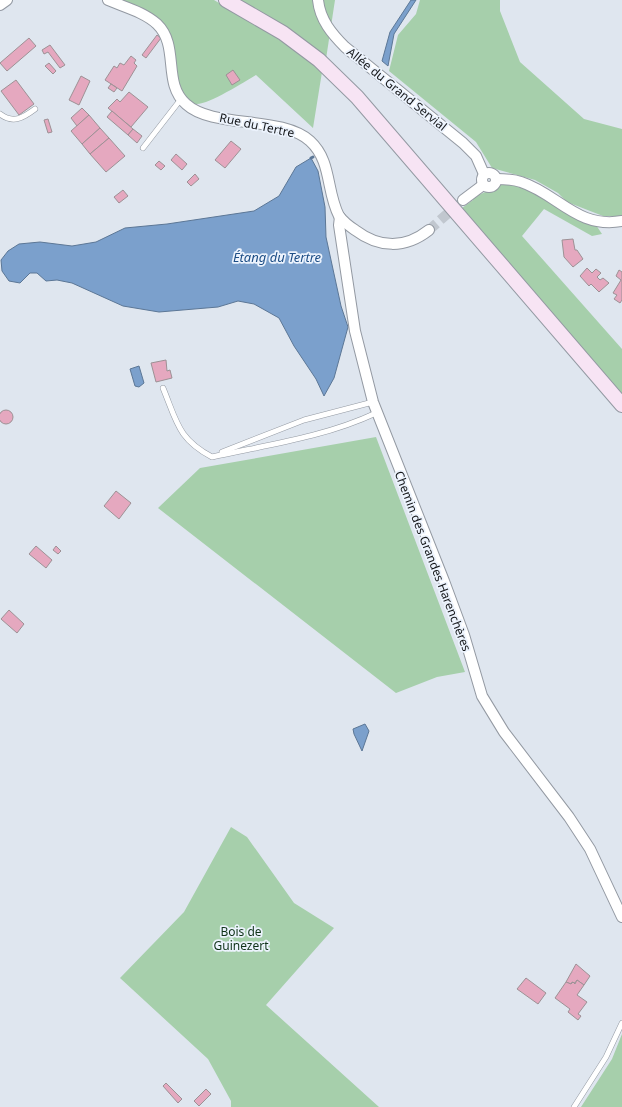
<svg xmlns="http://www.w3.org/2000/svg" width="622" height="1107" viewBox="0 0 622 1107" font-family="'Noto Sans',sans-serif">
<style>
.green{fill:#a6cfab}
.water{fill:#7ba0cc;stroke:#5c7796}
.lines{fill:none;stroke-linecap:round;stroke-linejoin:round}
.stream{stroke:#5c7796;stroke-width:3}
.building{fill:#e5a8bf;stroke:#9d9195}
.minor-tunnel{stroke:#c1c7cf;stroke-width:10;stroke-dasharray:10 5;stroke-linecap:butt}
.service-casing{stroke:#9399a2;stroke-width:6}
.minor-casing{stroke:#9399a2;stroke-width:12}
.secondary-casing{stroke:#9399a2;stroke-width:16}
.service{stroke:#fff;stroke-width:5}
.minor{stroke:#fff;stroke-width:10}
.secondary{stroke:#f7e4f4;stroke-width:14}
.labels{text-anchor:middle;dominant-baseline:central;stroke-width:3.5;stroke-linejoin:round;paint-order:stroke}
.street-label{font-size:12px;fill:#141619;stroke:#ecf3fd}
.park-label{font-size:12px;fill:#0f3318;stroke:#ecf3fd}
.water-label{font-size:13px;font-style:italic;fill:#1c4d85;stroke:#ecf3fd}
</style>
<rect width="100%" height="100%" fill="#dfe6ef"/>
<g class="green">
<path d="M 115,0 L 214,0 L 294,48 L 322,72 L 313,128 L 256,75 C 244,82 208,105 196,104 C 178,103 170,47 167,33 Z"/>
<polygon points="239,0 335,0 326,59"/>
<polygon points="420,0 500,0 500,11 520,62 584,119 622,129 622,216 603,216 567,202 558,193 535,180 492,168 476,142 389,71 398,35 416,14"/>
<polygon points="505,183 521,185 538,194 567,213 596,225 602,234 592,236 544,209 522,236 622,349 622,396 462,208 473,200 472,198"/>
<polygon points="376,437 465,672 437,677 396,693 158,508 200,468"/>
<polygon points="231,827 247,837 294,903 334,928 266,1005 379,1107 231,1107 231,1101 208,1059 120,978 184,912"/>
<polygon points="622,1034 622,1107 581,1107 612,1059"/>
</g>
<g class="water">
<polygon points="411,0 416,0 394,34 388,66 382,61 390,32"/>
<polygon points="311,158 318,171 325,207 326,237 341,306 348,327 334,378 324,396 316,379 294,346 279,318 254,304 238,301 218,307 159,312 123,306 72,283 57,280 46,281 37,273 30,273 20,283 9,281 2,271 1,260 8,251 19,244 40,242 72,246 96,242 125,228 167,224 254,211 279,196 296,167"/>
<polygon points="139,366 144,383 139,387 135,386 130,369"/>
<polygon points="365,724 369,731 362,751 354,734 353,729"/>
</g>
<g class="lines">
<polyline class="stream" points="311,158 313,157"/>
</g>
<g class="building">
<polygon points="157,35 161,38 146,58 142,55"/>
<polygon points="29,38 36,46 7,71 0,63"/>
<polygon points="50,45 65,65 60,68 48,52 44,54 42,50"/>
<polygon points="131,56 136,60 134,63 137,66 122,91 105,80 114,66 117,68 120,63 124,65"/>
<polygon points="49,63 56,71 53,74 45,66"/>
<polygon points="233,70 240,80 232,85 226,75"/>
<polygon points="81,76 90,81 79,105 69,100"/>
<polygon points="16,80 34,104 19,115 1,91"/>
<polygon points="111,84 117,88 114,92 108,88"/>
<polygon points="129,92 148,107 131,127 108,108 117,99 120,102"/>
<polygon points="82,108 89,115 77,126 71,118"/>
<polygon points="112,111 133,129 128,135 107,117"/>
<polygon points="89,115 100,128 82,144 71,131"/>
<polygon points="48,119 52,132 48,133 44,120"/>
<polygon points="100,128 109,138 90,154 82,144"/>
<polygon points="133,129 142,136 137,143 128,135"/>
<polygon points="109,138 125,156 106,172 90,154"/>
<polygon points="231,141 241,149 225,168 215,160"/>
<polygon points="176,154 187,164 182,170 171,160"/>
<polygon points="159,161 165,166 161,170 155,165"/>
<polygon points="195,174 199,179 191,186 187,182"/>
<polygon points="123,190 128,196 119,203 114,197"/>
<polygon points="573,239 575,250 577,250 583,259 573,267 564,257 562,240"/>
<polygon points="587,268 592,273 596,269 601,273 597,277 600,280 603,278 609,283 600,291 599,292 591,284 589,286 580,276"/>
<polygon points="619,270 622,272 622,300 620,303 614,299 617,295 613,293 621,280 616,276"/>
<polygon points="166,360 167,371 170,370 172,378 156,382 151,363"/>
<circle cx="6" cy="417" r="7"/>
<polygon points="116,491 131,503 119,519 104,506"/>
<polygon points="36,546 52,560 46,568 29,554"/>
<polygon points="56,546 61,551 58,554 53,550"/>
<polygon points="9,610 24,624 17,633 1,619"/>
<polygon points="576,964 590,976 584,985 577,980 575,983 572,982 571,984 566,982"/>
<polygon points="526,978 546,993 538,1004 517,989"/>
<polygon points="577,980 584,985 577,995 587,1002 578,1014 581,1016 578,1020 568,1012 570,1009 555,998 566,982 571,984 573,982 575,984"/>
<polygon points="166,1083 182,1099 178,1103 163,1086"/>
<polygon points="206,1089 211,1094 199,1106 194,1101"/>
</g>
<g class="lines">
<polyline class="minor-tunnel" points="429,230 463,200"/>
<defs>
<g id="service">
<path d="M 0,114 C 13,124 23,118 35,109"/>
<polyline points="143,148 181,99"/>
<path d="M 163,388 C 177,422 178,439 212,457 C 267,445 325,437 376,413"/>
<polyline points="222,452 304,420 373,402"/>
<polyline points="574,1107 606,1057 622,1023"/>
</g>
<g id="minor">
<path d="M 108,0 C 124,7 144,12 157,24 C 180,46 162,83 186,104 C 213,129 281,115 310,141 C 332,161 326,191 339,216 C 343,221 349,226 355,230 C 379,248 405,249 429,230"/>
<path d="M 318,0 C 320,20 332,34 345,47 L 463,143 L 476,156 L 484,174"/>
<polyline points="0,5 7,0"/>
<circle cx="489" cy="180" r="7"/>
<path d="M 496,179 C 504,179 513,179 521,182 C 558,194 577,229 622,221"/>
<polyline points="463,200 483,185"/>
<polyline points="340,217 339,225 355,331 373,402 444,581 464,635 482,696 504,732 569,817 590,849 622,917"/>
</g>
<polyline id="secondary" points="226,0 283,33 319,60 357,97 622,405"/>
</defs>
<use href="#service" class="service-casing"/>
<use href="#minor" class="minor-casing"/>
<use href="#secondary" class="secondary-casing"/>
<use href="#service" class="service"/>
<use href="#minor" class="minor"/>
<use href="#secondary" class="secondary"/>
</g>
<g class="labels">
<g class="street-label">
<text transform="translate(397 89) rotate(39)">Allée du Grand Servial</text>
<text transform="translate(257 125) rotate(12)">Rue du Tertre</text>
<text transform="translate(433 561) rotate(69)">Chemin des Grandes Harenchères</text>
</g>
<g class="park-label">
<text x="241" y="931">Bois de<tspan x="241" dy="14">Guinezert</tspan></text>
</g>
<g class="water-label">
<text x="277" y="257">Étang du Tertre</text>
</g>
</g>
</svg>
